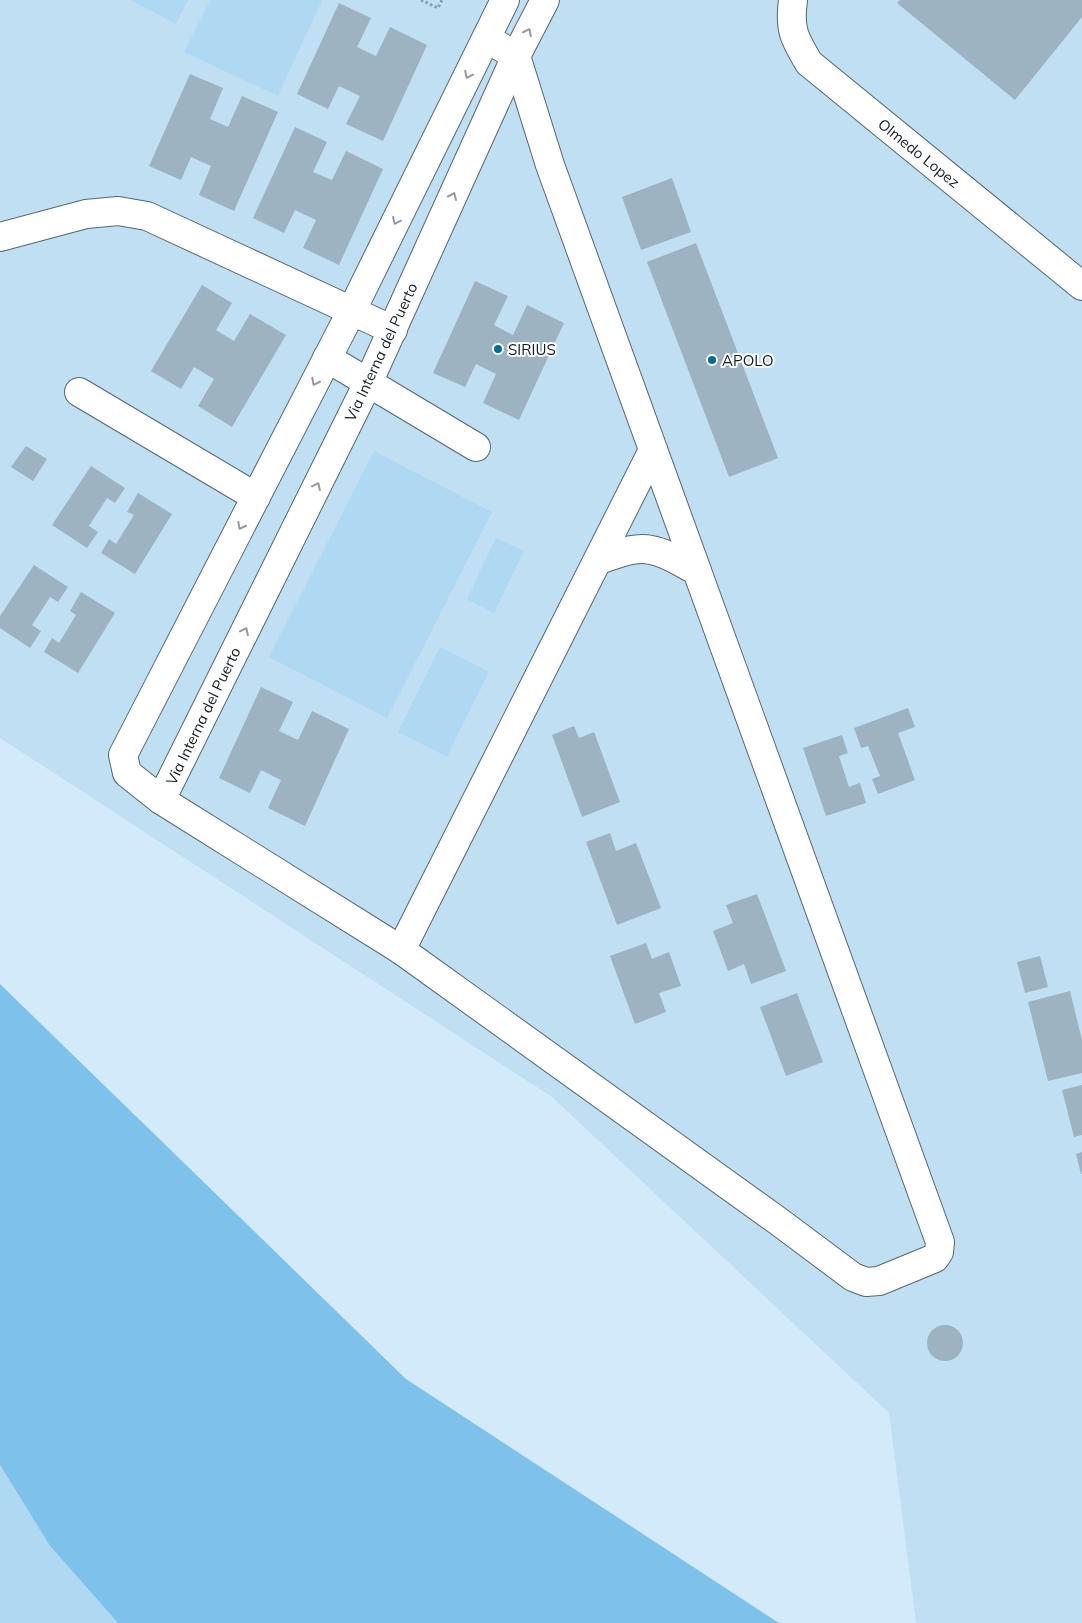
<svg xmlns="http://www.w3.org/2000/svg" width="1082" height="1623" viewBox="0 0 1082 1623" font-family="Mulish,sans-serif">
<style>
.built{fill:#c1dff3}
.green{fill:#afd8f3}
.water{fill:#7ec2ec}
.building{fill:#9db3c2}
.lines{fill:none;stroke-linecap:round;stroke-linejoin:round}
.minor-casing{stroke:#526774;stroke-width:30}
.path{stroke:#8b9da8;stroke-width:3;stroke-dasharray:2.5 2.5;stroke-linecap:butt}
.minor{stroke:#fff;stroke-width:28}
.oneway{stroke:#95999c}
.poi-dot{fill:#036c99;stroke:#fff;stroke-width:2}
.labels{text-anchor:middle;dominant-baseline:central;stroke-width:4;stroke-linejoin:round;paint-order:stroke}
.street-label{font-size:15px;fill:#141d22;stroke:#fff}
.poi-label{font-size:15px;fill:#141d22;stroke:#fff;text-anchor:start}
</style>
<rect width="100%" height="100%" fill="#d3eafa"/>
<polygon class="built" points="0,0 1082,0 1082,1623 916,1623 889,1413 552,1097 0,738"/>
<g class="green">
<polygon points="130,0 188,0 176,24"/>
<polygon points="210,0 322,0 278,96 184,52"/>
<polygon points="374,451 492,512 387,718 269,657"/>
<polygon points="496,538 524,551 494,613 467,599"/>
<polygon points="440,647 489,672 447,757 398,732"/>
<polygon points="0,1465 50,1546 118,1623 0,1623"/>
</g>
<polygon class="water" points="0,984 406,1379 779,1623 118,1623 50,1546 0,1465"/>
<g class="building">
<polygon points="900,0 1082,0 1082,17 1015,100 897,3"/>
<polygon points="339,3 371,18 357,47 376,56 390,27 427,45 383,141 346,124 360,96 339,86 328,109 297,94"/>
<polygon points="190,74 223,88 210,119 228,127 242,96 278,112 234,211 199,195 211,166 191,157 181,180 149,166"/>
<polygon points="295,127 327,142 313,172 332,180 346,151 383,169 339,265 303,248 316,220 295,210 284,233 253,218"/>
<polygon points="672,178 691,232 641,250 622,197"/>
<polygon points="696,243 778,458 729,477 647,262"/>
<polygon points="475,281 508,296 494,325 513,335 527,305 564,323 519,420 483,403 496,374 476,364 465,387 433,373"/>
<polygon points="202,285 232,303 216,330 234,341 250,314 286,335 232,427 198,406 214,379 194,367 181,389 151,371"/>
<polygon points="26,446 47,459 33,481 11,467"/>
<polygon points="91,466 125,488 115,503 107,498 89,526 98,532 87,548 52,525"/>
<polygon points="138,493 172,514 135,574 101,553 109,539 116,544 134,515 127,512"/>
<polygon points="34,565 68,587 58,602 50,597 32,625 41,631 30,648 0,628 0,616"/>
<polygon points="81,592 115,613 78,673 44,652 52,638 59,643 76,615 70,611"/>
<polygon points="261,687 293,702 279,731 298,740 312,711 349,729 305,826 268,808 281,780 261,770 250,793 219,778"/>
<polygon points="908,708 915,727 898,733 915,780 878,794 872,779 880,776 868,746 861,748 854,728"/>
<polygon points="574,726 579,738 594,732 620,802 582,817 552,735"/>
<polygon points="842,735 848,753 839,756 849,787 860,783 866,803 826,816 803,748"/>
<polygon points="610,833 616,851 636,843 661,908 617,925 586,842"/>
<polygon points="757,894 786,971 751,984 744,964 728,971 713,931 733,923 726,905"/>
<polygon points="646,943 652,959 669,952 681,986 659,993 666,1012 635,1024 610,956"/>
<polygon points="1040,956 1048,987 1025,993 1017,962"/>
<polygon points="1070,991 1082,1040 1082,1073 1048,1081 1028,1002"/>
<polygon points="797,993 823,1062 786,1076 760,1007"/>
<polygon points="1082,1085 1082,1135 1074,1137 1062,1090"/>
<polygon points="1082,1152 1082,1174 1081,1174 1076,1154"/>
<circle cx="945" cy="1343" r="18"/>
</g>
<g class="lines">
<defs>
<g id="minor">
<path d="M 793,0 C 789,29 794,38 809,63 L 1082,286"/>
<polyline points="486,38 516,56 550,165 940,1242 939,1252 935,1258 879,1281 866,1282 853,1277 778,1221 401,950 161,800 127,773 123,755 351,312 505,0"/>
<polyline points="0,237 86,214 118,211 147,216 393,330"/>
<polyline points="327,358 476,447"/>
<polyline points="79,392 256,497"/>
<path d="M 598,560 C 615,555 634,546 651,550 C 668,553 683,564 697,571"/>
<polyline points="161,800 369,381 516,56 545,0"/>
<polyline points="401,950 653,450"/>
</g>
</defs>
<use href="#minor" class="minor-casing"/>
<polyline class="path" points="421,0 438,8 442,0"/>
<use href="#minor" class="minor"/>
</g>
<defs><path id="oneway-chevron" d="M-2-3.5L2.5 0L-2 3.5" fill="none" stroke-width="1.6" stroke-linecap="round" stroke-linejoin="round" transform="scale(1.25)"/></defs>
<g class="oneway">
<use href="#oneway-chevron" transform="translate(528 32) rotate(-63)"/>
<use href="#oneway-chevron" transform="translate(468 75) rotate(116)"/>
<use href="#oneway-chevron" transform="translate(453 196) rotate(-66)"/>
<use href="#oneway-chevron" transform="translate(396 221) rotate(116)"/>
<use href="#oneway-chevron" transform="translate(315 382) rotate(117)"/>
<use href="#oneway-chevron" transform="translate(317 486) rotate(-64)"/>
<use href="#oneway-chevron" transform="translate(241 526) rotate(117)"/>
<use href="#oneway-chevron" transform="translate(245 631) rotate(-64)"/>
</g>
<g class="poi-dot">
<circle cx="498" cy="349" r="5"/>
<circle cx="712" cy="360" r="5"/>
</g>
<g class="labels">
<g class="street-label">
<text transform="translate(919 153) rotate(39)">Olmedo Lopez</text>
<text transform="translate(381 352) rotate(-65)">Via Interna del Puerto</text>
<text transform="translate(203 716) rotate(-64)">Via Interna del Puerto</text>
</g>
<g class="poi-label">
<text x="508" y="349">SIRIUS</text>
<text x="722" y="360">APOLO</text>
</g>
</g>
</svg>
